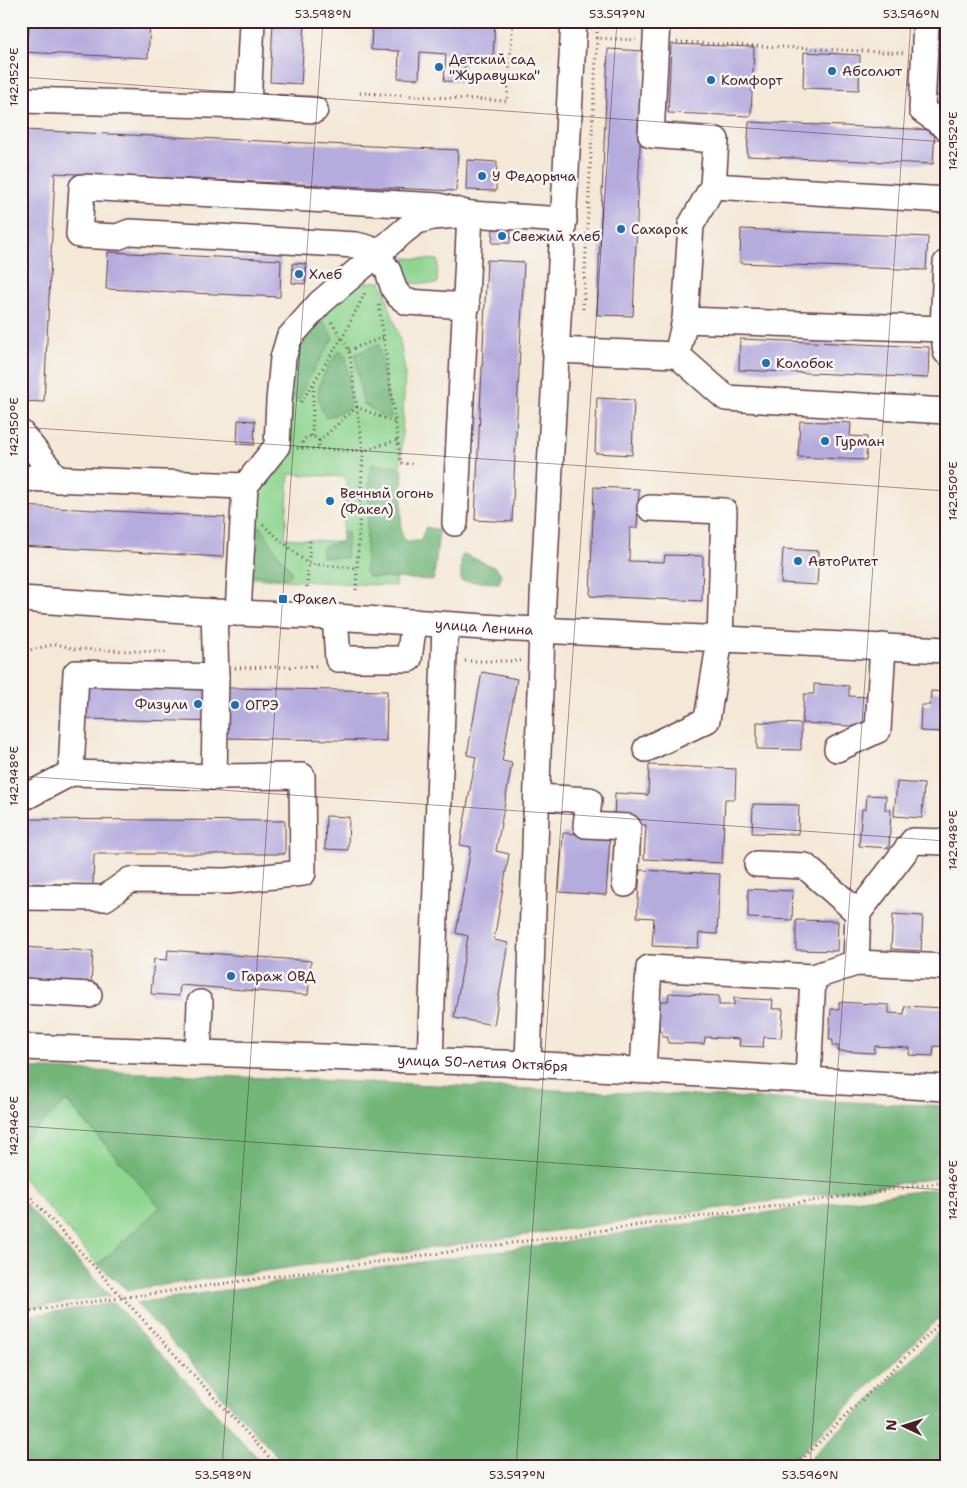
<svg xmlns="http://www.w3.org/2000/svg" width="967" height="1488" viewBox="0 0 967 1488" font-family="'Shantell Sans',sans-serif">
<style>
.green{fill:#8ed590;stroke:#6c7a5e;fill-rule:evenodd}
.forest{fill:#72b67a;stroke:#5e6a52}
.building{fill:#b5acde}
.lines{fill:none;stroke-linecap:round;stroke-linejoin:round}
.minor-casing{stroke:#643d45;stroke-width:28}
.path{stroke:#643d45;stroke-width:3;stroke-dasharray:1 4;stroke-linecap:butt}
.minor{stroke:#fff;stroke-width:25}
.ticks{fill:none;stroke:#4a1f2b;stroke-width:1;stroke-opacity:0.45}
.poi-dot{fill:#1f6fb2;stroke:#f6f6f2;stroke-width:2}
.labels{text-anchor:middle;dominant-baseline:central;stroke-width:5;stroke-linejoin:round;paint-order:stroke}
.poi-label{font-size:14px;fill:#4a1f2b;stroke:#f6f6f2;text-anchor:start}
.street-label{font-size:14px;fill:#4a1f2b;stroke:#f6f6f2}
.neatline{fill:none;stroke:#4a1f2b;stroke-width:2}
.ticks-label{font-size:12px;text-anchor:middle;fill:#4a1f2b}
</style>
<rect width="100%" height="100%" fill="#f6f6f2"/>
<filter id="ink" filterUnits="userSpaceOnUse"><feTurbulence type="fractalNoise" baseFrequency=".02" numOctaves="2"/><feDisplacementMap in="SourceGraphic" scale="10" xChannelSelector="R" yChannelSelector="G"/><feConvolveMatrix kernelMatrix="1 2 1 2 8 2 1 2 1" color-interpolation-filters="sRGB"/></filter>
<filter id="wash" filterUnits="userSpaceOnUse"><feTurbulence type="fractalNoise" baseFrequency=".0096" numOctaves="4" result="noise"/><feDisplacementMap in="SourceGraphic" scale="20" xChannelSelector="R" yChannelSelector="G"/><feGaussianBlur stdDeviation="1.12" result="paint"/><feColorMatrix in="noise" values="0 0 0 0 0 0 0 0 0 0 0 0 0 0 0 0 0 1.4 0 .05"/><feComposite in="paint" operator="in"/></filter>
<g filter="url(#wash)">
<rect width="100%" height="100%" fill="#f4e8d6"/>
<g class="green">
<polygon points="405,258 438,260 437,284 404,283"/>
<path d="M 371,282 L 382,282 L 400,340 L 405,372 L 395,586 L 246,578 L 249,513 L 294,340 L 355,285 ZM 289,474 L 346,477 L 342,542 L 285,538 Z"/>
<polygon points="66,1101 161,1207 98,1265 21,1176 21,1142"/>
</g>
<g class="forest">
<path d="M 316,317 L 326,325 L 333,338 L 306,383 L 300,398 L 296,402 C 291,392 294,355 299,344 C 302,335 311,325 316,317 Z"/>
<polygon points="379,344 391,417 385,418 363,403 355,354"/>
<path d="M 339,351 L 346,356 L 350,395 L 349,409 L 326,418 C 309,389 324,374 339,351 Z"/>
<polygon points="375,464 399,467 403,469 401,530 403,539 406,541 420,541 426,527 439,530 434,577 433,580 369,577 365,572 370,469 371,465"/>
<polygon points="255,525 262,528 278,555 291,570 291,575 286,578 251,575"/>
<path d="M 342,532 L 348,532 L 346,558 L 322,557 L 322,549 C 328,544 334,544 342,542 Z"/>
<polygon points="464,554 496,568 500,572 501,578 499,583 461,581 461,557"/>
<polygon points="21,1068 946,1106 946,1177 127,1290 98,1265 160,1207 67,1101 21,1142"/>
<polygon points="946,1187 946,1311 786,1467 287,1467 136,1303"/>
<polygon points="21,1199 110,1296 21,1309"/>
<polygon points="114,1303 266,1467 21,1467 21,1317"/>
<polygon points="946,1324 946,1467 802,1467"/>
</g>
<g id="blocks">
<g class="building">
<polygon points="21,21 79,21 150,24 150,21 187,21 187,26 150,24 148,58 21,52"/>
<polygon points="273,21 305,21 301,84 270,82"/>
<polygon points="372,21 495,21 493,57 465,55 464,82 444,81 446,54 420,52 419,79 398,78 399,51 371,50"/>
<polygon points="671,44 754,47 751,116 668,113"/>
<polygon points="608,49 644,51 633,316 597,315"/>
<polygon points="804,52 860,55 859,90 803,88"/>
<polygon points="935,64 946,64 946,96 933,96"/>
<polygon points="749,122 935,130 933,164 747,156"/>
<polygon points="22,130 458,150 456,191 55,173 44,402 21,401"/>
<polygon points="467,160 497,162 496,191 466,190"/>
<polygon points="493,229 511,230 510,243 492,243"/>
<polygon points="741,229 928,237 926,270 740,263"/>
<polygon points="108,252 281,260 280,297 106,289"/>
<polygon points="487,260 524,262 512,522 475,520"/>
<polygon points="293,263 306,264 305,284 292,283"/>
<polygon points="740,339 929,347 928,378 739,370"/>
<polygon points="597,398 634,400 632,455 595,453"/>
<polygon points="238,420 255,421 254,445 237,444"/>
<polygon points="800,421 851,423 850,436 867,437 866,460 798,457"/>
<polygon points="594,487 639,489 637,528 630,528 629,561 664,562 665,555 703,556 702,601 590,596"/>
<polygon points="21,506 225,517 223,557 21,546"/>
<polygon points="783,549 819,551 817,585 781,583"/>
<polygon points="482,672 517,679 502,761 512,763 496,851 509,854 494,940 508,943 494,1025 454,1018 468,936 456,933 471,847 460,845 476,757 467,755"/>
<polygon points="814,684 849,686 849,696 868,697 867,727 802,723 804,694 814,694"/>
<polygon points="83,685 387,691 386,741 227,738 227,722 82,719"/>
<polygon points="931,691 946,692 946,732 920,731 921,705 930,705"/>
<polygon points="757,722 801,724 801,750 757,749"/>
<polygon points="649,765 736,769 735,799 725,799 722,863 644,859 646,825 614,823 615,793 648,795"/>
<polygon points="897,782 924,784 922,818 894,816"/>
<polygon points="867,795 886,796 885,810 891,810 889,848 859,846 862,809 866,809"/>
<polygon points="753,804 799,805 798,834 752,833"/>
<polygon points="326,816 349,817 348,850 325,849"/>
<polygon points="21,819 285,821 285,854 94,854 93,885 21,883"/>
<polygon points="563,833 610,836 606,895 559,892"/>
<polygon points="640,870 720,874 717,934 699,933 698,948 652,946 654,918 637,917"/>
<polygon points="748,889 793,891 792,920 748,918"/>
<polygon points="893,914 923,916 921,951 891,949"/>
<polygon points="796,920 838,921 837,951 796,950"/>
<polygon points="21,947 93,951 91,984 21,980"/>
<polygon points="168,950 311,961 308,995 180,985 179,996 151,994 154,959 167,960"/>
<polygon points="669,993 719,996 719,1005 734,1005 734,998 773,1000 772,1009 783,1009 781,1038 764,1037 763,1047 739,1046 740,1039 705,1037 704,1044 668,1043 668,1037 662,1037 662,1031 659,1031 660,1001 668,1001"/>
<polygon points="839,1002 889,1005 889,1013 904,1014 905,1006 943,1008 942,1017 946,1017 946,1047 934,1046 933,1056 909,1055 910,1048 875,1046 874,1053 838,1051 838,1046 832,1046 833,1040 829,1040 831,1009 839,1010"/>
</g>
</g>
</g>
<g filter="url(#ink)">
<use href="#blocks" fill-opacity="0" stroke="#643d45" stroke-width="1"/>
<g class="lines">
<defs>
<g id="minor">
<polyline points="657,21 651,135 716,140 713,186"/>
<polyline points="926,21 922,110 946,127"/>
<polyline points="21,100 248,106 315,110"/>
<polyline points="248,106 252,21"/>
<polyline points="946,263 943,329 946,352"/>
<polyline points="467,306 407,302 399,296 394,289 388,271 377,254 368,248 356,245 130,232 117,237 79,235 82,187 439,206 470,214"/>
<polyline points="685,320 943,329"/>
<polyline points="555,350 677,355 726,398 946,411"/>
<polyline points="677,355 685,320 691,225 713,186 946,200"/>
<polyline points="21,433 58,480"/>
<polyline points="21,478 245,486 238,613"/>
<polyline points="245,486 277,446 279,401 283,358 289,338 320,303 405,230 417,221 433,217 470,214 564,220"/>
<polyline points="455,523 470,214"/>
<path id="s1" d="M 21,599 L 214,612 L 335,617 L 499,628 L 946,650"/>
<polyline points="335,617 338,659 409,659 414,622"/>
<polyline points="646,749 707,720 720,639 724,511 650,508"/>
<polyline points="837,749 878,730 883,646"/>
<polyline points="71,773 76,673 216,677 214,612"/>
<polyline points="214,777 216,677"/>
<polyline points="21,796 27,796 71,773 214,777 302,776 303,873 227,881 130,880 105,898 21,897"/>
<polyline points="537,797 589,800 586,825 628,827 625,884"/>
<polyline points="757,864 805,866 858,913"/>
<polyline points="856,963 858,913 913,841 946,842"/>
<polyline points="21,991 89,995"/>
<path id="s2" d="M 21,1047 L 528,1064 L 946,1088"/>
<polyline points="198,1053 200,1003"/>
<polyline points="430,1061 445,625"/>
<polyline points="528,1064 543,599 574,21"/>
<polyline points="643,1070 649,968 813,977"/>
<polyline points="808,1079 813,977 856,963 946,967"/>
</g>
</defs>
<use href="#minor" class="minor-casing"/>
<g class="path">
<polyline points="521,21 530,21"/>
<polyline points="597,38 597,21"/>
<polyline points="677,42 905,53"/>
<polyline points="360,93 507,101 513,21"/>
<polyline points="379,305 401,463 412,464"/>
<polyline points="583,309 597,38 636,40"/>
<polyline points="349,350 385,337"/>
<polyline points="301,402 342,338 366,291"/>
<polyline points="312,436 314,383"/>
<polyline points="319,441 357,407 395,423"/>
<polyline points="297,448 363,451 349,350 331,321"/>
<path d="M 302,448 C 301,437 312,432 319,441 L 319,449"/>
<polyline points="263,525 308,564 357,568 363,451 397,440"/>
<polyline points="307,587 310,540"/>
<polyline points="356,590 357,568"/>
<polyline points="21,652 56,644 76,649 163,652 168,653"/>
<polyline points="465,661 521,661"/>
<polyline points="235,668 318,666"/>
<polyline points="21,1187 278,1467"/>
<polyline points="21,1312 946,1182"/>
<polyline points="794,1467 946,1317"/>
</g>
<use href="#minor" class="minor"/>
</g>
</g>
<path class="ticks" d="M 21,77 L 946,142M 21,142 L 30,21M 21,427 L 946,491M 21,776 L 946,841M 21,1126 L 946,1190M 222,1467 L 323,21M 516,1467 L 617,21M 810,1467 L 911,21"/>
<g class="poi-dot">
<circle cx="439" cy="67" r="5"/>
<circle cx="832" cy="71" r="5"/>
<circle cx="711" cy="80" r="5"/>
<circle cx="482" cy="176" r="5"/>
<circle cx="621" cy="229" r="5"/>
<circle cx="502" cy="236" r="5"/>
<circle cx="299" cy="274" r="5"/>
<circle cx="766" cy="363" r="5"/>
<circle cx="825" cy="441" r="5"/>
<circle cx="330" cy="501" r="5"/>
<circle cx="798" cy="561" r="5"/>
<rect x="278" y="594" width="10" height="10" rx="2.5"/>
<circle cx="198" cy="704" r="5"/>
<circle cx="235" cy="705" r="5"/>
<circle cx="231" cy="976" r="5"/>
</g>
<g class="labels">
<g class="poi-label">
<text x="449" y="59">Детский сад<tspan x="449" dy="16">"Журавушка"</tspan></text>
<text x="842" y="71">Абсолют</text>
<text x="721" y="80">Комфорт</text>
<text x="492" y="176">У Федорыча</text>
<text x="631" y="229">Сахарок</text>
<text x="512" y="236">Свежий хлеб</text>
<text x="309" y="274">Хлеб</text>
<text x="776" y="363">Колобок</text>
<text x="835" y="441">Гурман</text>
<text x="340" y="493">Вечный огонь<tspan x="340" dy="16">(Факел)</tspan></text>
<text x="808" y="561">АвтоРитет</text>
<text x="293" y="599">Факел</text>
<text x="188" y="704" text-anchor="end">Физули</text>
<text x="245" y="705">ОГРЭ</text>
<text x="241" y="976">Гараж ОВД</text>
</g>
<g class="street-label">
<text stroke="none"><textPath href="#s1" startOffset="464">улица Ленина</textPath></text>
<text stroke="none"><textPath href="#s2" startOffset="462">улица 50-летия Октября</textPath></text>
</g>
</g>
<rect width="967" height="1488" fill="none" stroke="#f6f6f2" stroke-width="55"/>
<g transform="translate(904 1426) rotate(274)" stroke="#f6f6f2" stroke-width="4" paint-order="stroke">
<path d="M0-4L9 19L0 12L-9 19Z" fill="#4a1f2b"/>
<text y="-8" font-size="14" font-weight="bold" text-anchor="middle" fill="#4a1f2b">N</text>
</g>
<rect x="28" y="28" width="912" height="1432" class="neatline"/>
<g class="ticks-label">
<text x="323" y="18">53.598°N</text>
<text x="617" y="18">53.597°N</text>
<text x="911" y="18">53.596°N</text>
<text transform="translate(14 77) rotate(-90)" y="4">142.952°E</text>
<text transform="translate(953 141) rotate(-90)" y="4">142.952°E</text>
<text transform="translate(14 427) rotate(-90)" y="4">142.950°E</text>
<text transform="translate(953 491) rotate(-90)" y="4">142.950°E</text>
<text transform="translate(14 776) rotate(-90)" y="4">142.948°E</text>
<text transform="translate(953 840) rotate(-90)" y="4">142.948°E</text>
<text transform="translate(14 1126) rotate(-90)" y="4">142.946°E</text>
<text transform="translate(953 1190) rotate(-90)" y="4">142.946°E</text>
<text x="223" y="1479">53.598°N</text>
<text x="517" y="1479">53.597°N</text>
<text x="810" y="1479">53.596°N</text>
</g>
</svg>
